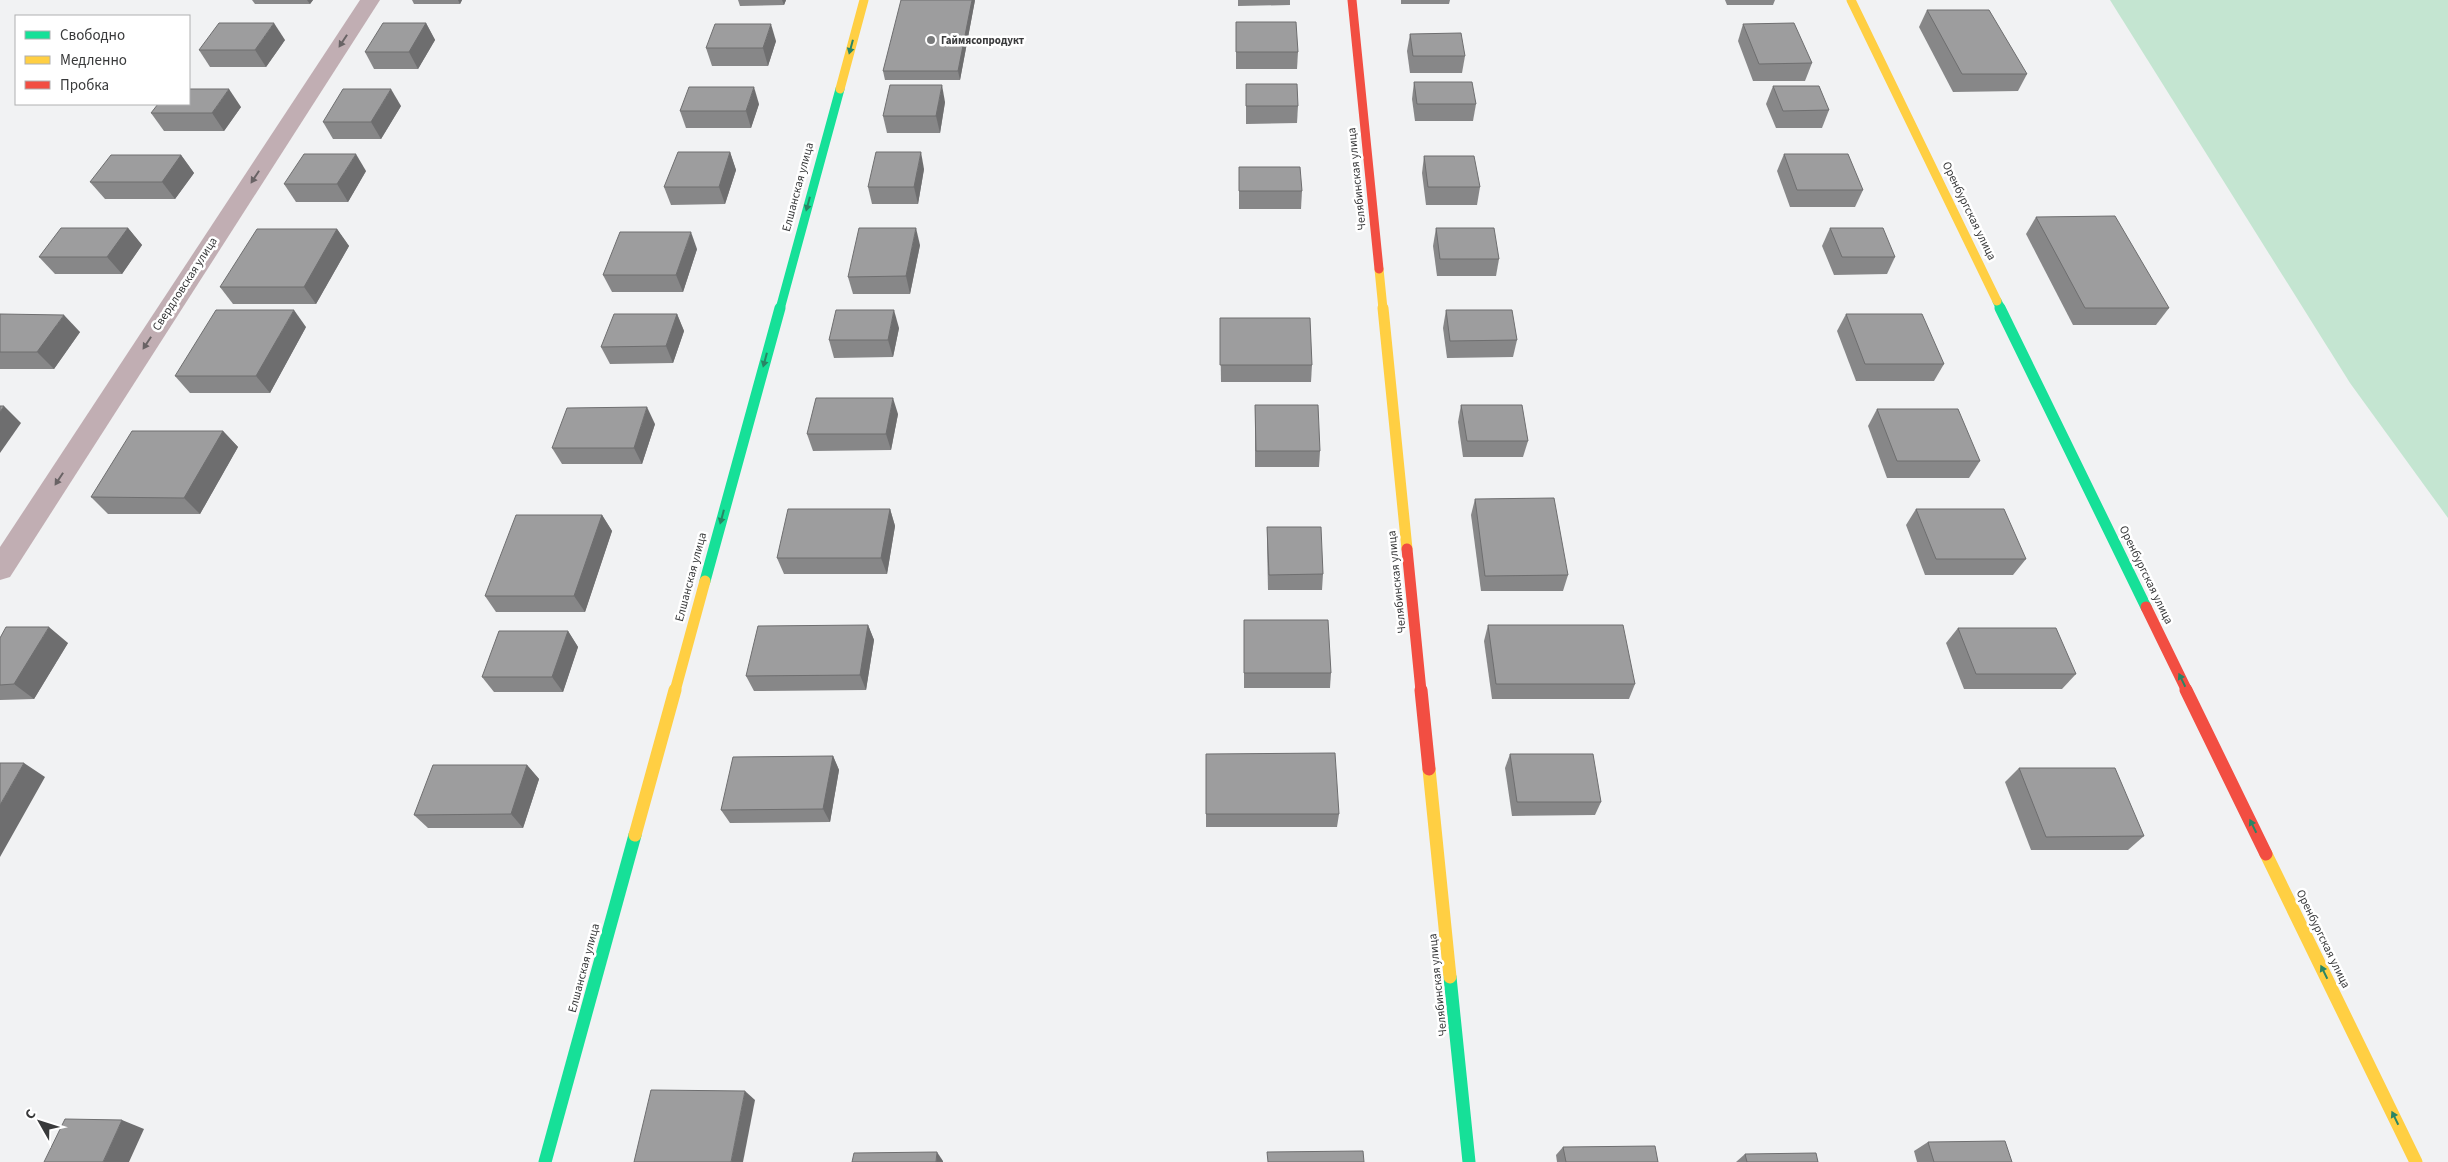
<svg xmlns="http://www.w3.org/2000/svg" width="2448" height="1162" viewBox="0 0 2448 1162" font-family="'Source Sans 3',sans-serif">
<style>
.green{fill:#c4e5d1}
.lines{fill:none;stroke-linecap:round;stroke-linejoin:round}
.street{fill:#c1aeb3;fill-rule:evenodd}
.fast-far2{stroke:#16e098;stroke-width:9}
.fast-far1{stroke:#16e098;stroke-width:11}
.fast{stroke:#16e098;stroke-width:13}
.slow-far2{stroke:#ffcf43;stroke-width:9}
.slow-far1{stroke:#ffcf43;stroke-width:11}
.slow{stroke:#ffcf43;stroke-width:13}
.jam-far2{stroke:#f24e42;stroke-width:9}
.jam-far1{stroke:#f24e42;stroke-width:11}
.jam{stroke:#f24e42;stroke-width:13}
.wall{fill:#878788}
.shaded-wall{fill:#6e6e6f}
.building{fill:#9d9d9e;stroke:#6e6e6f}
.oneway{fill:#696365}
.oneway2{fill:#298565}
.poi-dot{fill:#797a7b;stroke:#fff;stroke-width:2}
.labels{text-anchor:middle;dominant-baseline:central;stroke-width:5;stroke-linejoin:round;paint-order:stroke}
.far-poi-label{font-size:11px;font-weight:bold;fill:#393a3b;stroke:#fff;text-anchor:start}
.street-label{font-size:12px;fill:#393a3b;stroke:#fff}
</style>
<rect width="100%" height="100%" fill="#f1f2f3"/>
<polygon class="green" points="2110,0 2448,0 2448,518 2350,383"/>
<g class="lines">
<polygon class="street" points="360,0 380,0 10,577 0,580 0,547"/>
<g class="fast-far2">
<polyline points="1997,301 2001,309"/>
<polyline points="780,309 840,89"/>
</g>
<g class="fast-far1">
<polyline points="2000,308 2146,607"/>
<polyline points="705,581 780,308"/>
</g>
<g class="fast">
<polyline points="1450,977 1469,1162"/>
<polyline points="545,1162 635,835"/>
</g>
<g class="slow-far2">
<polyline points="1851,0 1997,301"/>
<polyline points="840,89 864,0"/>
<polyline points="1379,269 1383,309"/>
</g>
<g class="slow-far1">
<polyline points="1383,308 1407,549"/>
<polyline points="675,691 705,581"/>
</g>
<g class="slow">
<polyline points="1429,769 1450,977"/>
<polyline points="635,835 675,690"/>
<polyline points="2266,854 2416,1162"/>
</g>
<polyline class="jam-far2" points="1352,0 1379,269"/>
<g class="jam-far1">
<polyline points="1407,549 1421,691"/>
<polyline points="2146,607 2187,691"/>
</g>
<g class="jam">
<polyline points="1421,690 1429,769"/>
<polyline points="2186,690 2266,854"/>
</g>
</g>
<g class="wall">
<polygon points="252,0 313,0 310,4 255,4"/>
<polygon points="412,0 462,0 460,4 414,4"/>
<polygon points="738,0 786,0 784,5 740,6"/>
<polygon points="975,0 960,80 885,80 883,71"/>
<polygon points="1238,0 1290,0 1290,5 1238,6"/>
<polygon points="1401,0 1450,0 1449,4 1401,4"/>
<polygon points="1725,0 1775,0 1773,5 1727,5"/>
<polygon points="1927,10 2027,74 2018,91 1953,92 1919,27"/>
<polygon points="1236,22 1298,52 1297,69 1236,69"/>
<polygon points="426,23 435,40 418,69 374,69 365,52"/>
<polygon points="1743,24 1812,63 1805,81 1753,81 1738,41"/>
<polygon points="1410,34 1465,56 1462,73 1410,73 1407,51"/>
<polygon points="285,40 266,67 210,67 199,50"/>
<polygon points="776,41 768,66 712,66 706,48"/>
<polygon points="1414,82 1476,104 1473,121 1415,121 1412,99"/>
<polygon points="1246,84 1298,106 1297,123 1246,124"/>
<polygon points="1773,86 1829,110 1822,128 1776,128 1766,104"/>
<polygon points="945,102 940,133 887,133 883,116"/>
<polygon points="759,104 751,128 686,128 680,111"/>
<polygon points="401,106 381,139 333,139 323,122"/>
<polygon points="241,107 224,131 164,131 151,113"/>
<polygon points="730,152 736,170 725,204 671,205 664,187"/>
<polygon points="1784,154 1863,190 1855,207 1790,207 1777,171"/>
<polygon points="181,155 194,173 175,199 105,199 90,182"/>
<polygon points="1424,156 1480,187 1477,205 1426,205 1422,173"/>
<polygon points="1239,167 1302,191 1301,209 1239,209"/>
<polygon points="924,169 918,204 872,204 868,187"/>
<polygon points="366,171 348,202 296,202 284,184"/>
<polygon points="2036,217 2169,308 2156,325 2073,325 2026,234"/>
<polygon points="128,228 142,245 122,274 55,274 39,257"/>
<polygon points="1436,228 1499,259 1496,276 1437,276 1433,246"/>
<polygon points="1830,228 1895,257 1887,274 1834,275 1822,246"/>
<polygon points="337,229 349,246 316,304 233,304 220,287"/>
<polygon points="920,245 910,294 853,294 848,277"/>
<polygon points="697,249 683,292 612,292 603,275"/>
<polygon points="1446,310 1517,340 1513,357 1447,358 1443,328"/>
<polygon points="0,314 80,332 54,369 0,369"/>
<polygon points="677,314 684,331 673,363 610,364 601,347"/>
<polygon points="1846,314 1944,364 1934,381 1856,381 1837,331"/>
<polygon points="1220,318 1312,365 1311,382 1221,382"/>
<polygon points="306,327 270,393 190,393 175,376"/>
<polygon points="899,328 893,357 834,358 829,340"/>
<polygon points="1255,405 1320,451 1319,467 1255,467"/>
<polygon points="1461,405 1528,441 1523,457 1463,457 1458,422"/>
<polygon points="1877,409 1980,461 1969,478 1887,478 1868,426"/>
<polygon points="898,414 891,450 813,451 807,434"/>
<polygon points="655,424 642,464 562,464 552,448"/>
<polygon points="223,431 238,447 200,514 108,514 91,497"/>
<polygon points="1475,499 1568,575 1563,591 1481,591 1471,515"/>
<polygon points="890,509 895,526 887,574 784,574 777,558"/>
<polygon points="1916,509 2026,559 2013,575 1925,575 1906,525"/>
<polygon points="602,515 612,531 585,612 496,612 485,596"/>
<polygon points="1267,527 1323,574 1322,590 1268,590 1267,543"/>
<polygon points="1244,620 1331,673 1330,688 1244,688"/>
<polygon points="868,625 874,640 866,690 754,691 746,676"/>
<polygon points="1488,625 1635,684 1629,699 1492,699 1484,641"/>
<polygon points="1958,628 2076,674 2062,689 1964,689 1946,643"/>
<polygon points="568,631 578,647 563,692 494,692 482,677"/>
<polygon points="0,638 68,643 34,699 0,700"/>
<polygon points="1510,754 1601,802 1595,815 1512,816 1505,768"/>
<polygon points="833,756 839,770 830,822 730,823 721,810"/>
<polygon points="527,765 539,779 523,828 428,828 414,815"/>
<polygon points="2019,768 2144,836 2128,850 2031,850 2005,782"/>
<polygon points="1206,814 1339,814 1337,827 1206,827"/>
<polygon points="1928,1142 2012,1162 1917,1162 1914,1151"/>
<polygon points="1563,1147 1658,1162 1557,1162 1556,1155"/>
<polygon points="1745,1154 1818,1162 1736,1162"/>
</g>
<g class="shaded-wall">
<polygon points="307,0 313,0 310,4"/>
<polygon points="458,0 462,0 460,4"/>
<polygon points="782,0 786,0 784,5"/>
<polygon points="972,0 975,0 960,80 958,71"/>
<polygon points="274,23 285,40 266,67 255,50"/>
<polygon points="426,23 435,40 418,69 409,52"/>
<polygon points="771,24 776,41 768,66 763,48"/>
<polygon points="942,85 945,102 940,133 936,116"/>
<polygon points="754,87 759,104 751,128 746,111"/>
<polygon points="229,89 241,107 224,131 212,113"/>
<polygon points="391,89 401,106 381,139 371,122"/>
<polygon points="730,152 736,170 725,204 719,187"/>
<polygon points="921,152 924,169 918,204 914,187"/>
<polygon points="356,154 366,171 348,202 337,184"/>
<polygon points="181,155 194,173 175,199 162,182"/>
<polygon points="128,228 142,245 122,274 107,257"/>
<polygon points="916,228 920,245 910,294 906,276"/>
<polygon points="337,229 349,246 316,304 304,287"/>
<polygon points="691,232 697,249 683,292 676,275"/>
<polygon points="294,310 306,327 270,393 256,376"/>
<polygon points="894,310 899,328 893,357 888,340"/>
<polygon points="677,314 684,331 673,363 666,346"/>
<polygon points="64,315 80,332 54,369 37,352"/>
<polygon points="893,398 898,414 891,450 886,434"/>
<polygon points="4,406 21,423 0,453 0,412"/>
<polygon points="647,407 655,424 642,464 634,448"/>
<polygon points="223,431 238,447 200,514 184,498"/>
<polygon points="890,509 895,526 887,574 881,558"/>
<polygon points="602,515 612,531 585,612 574,596"/>
<polygon points="868,625 874,640 866,690 860,675"/>
<polygon points="49,627 68,643 34,699 14,684"/>
<polygon points="568,631 578,647 563,692 552,677"/>
<polygon points="833,756 839,770 830,822 823,809"/>
<polygon points="24,763 45,777 0,857 0,805"/>
<polygon points="527,765 539,779 523,828 511,814"/>
<polygon points="745,1091 755,1100 743,1162 731,1162"/>
<polygon points="122,1120 144,1129 129,1162 103,1162"/>
<polygon points="937,1152 943,1161 943,1162 936,1162"/>
</g>
<g class="building">
<polygon points="901,0 972,0 958,71 883,71"/>
<polygon points="1927,10 1989,10 2027,74 1962,74"/>
<polygon points="1236,22 1296,22 1298,52 1236,52"/>
<polygon points="219,23 274,23 255,50 199,50"/>
<polygon points="383,23 426,23 409,52 365,52"/>
<polygon points="1794,23 1812,63 1759,64 1743,24"/>
<polygon points="715,24 771,24 763,48 706,48"/>
<polygon points="1461,33 1465,56 1413,56 1410,34"/>
<polygon points="1414,82 1472,82 1476,104 1417,104"/>
<polygon points="1246,84 1297,84 1298,106 1246,106"/>
<polygon points="890,85 942,85 936,116 883,116"/>
<polygon points="1773,86 1819,86 1829,110 1783,111"/>
<polygon points="689,87 754,87 746,111 680,111"/>
<polygon points="189,89 229,89 212,113 151,113 158,104 189,104"/>
<polygon points="343,89 391,89 371,122 323,122"/>
<polygon points="678,152 730,152 719,187 664,187"/>
<polygon points="876,152 921,152 914,187 868,187"/>
<polygon points="304,154 356,154 337,184 284,184"/>
<polygon points="1784,154 1848,154 1863,190 1797,190"/>
<polygon points="111,155 181,155 162,182 90,182"/>
<polygon points="1424,156 1474,156 1480,187 1428,187"/>
<polygon points="1239,167 1300,167 1302,191 1239,191"/>
<polygon points="2115,216 2169,308 2085,308 2036,217"/>
<polygon points="61,228 128,228 107,257 39,257"/>
<polygon points="859,228 916,228 906,276 848,277"/>
<polygon points="1436,228 1494,228 1499,259 1440,259"/>
<polygon points="1830,228 1883,228 1895,257 1842,257"/>
<polygon points="257,229 337,229 304,287 220,287"/>
<polygon points="620,232 691,232 676,275 603,275"/>
<polygon points="216,310 294,310 256,376 175,376"/>
<polygon points="836,310 894,310 888,340 829,340"/>
<polygon points="1446,310 1512,310 1517,340 1450,341"/>
<polygon points="0,314 64,315 37,352 0,352"/>
<polygon points="614,314 677,314 666,346 601,347"/>
<polygon points="1846,314 1922,314 1944,364 1865,364"/>
<polygon points="1220,318 1310,318 1312,365 1220,365"/>
<polygon points="816,398 893,398 886,434 807,434"/>
<polygon points="1255,405 1318,405 1320,451 1256,451"/>
<polygon points="1461,405 1522,405 1528,441 1467,441"/>
<polygon points="0,406 4,406 0,412"/>
<polygon points="647,407 634,448 552,448 567,408"/>
<polygon points="1877,409 1958,409 1980,461 1897,461"/>
<polygon points="132,431 223,431 184,498 91,497"/>
<polygon points="1554,498 1568,575 1485,576 1475,499"/>
<polygon points="788,509 890,509 881,558 777,558"/>
<polygon points="1916,509 2004,509 2026,559 1936,559"/>
<polygon points="516,515 602,515 574,596 485,596"/>
<polygon points="1267,527 1321,527 1323,574 1269,575"/>
<polygon points="1244,620 1328,620 1331,673 1244,673"/>
<polygon points="868,625 860,675 746,676 758,626"/>
<polygon points="1488,625 1623,625 1635,684 1496,684"/>
<polygon points="6,627 49,627 14,684 0,685 0,638"/>
<polygon points="1958,628 2056,628 2076,674 1976,674"/>
<polygon points="499,631 568,631 552,677 482,677"/>
<polygon points="1335,753 1339,814 1206,814 1206,754"/>
<polygon points="1510,754 1593,754 1601,802 1517,802"/>
<polygon points="833,756 823,809 721,810 733,757"/>
<polygon points="0,763 24,763 0,805"/>
<polygon points="433,765 527,765 511,814 414,815"/>
<polygon points="2019,768 2115,768 2144,836 2046,837"/>
<polygon points="651,1090 745,1091 731,1162 634,1162"/>
<polygon points="65,1119 122,1120 103,1162 44,1162"/>
<polygon points="2005,1141 2012,1162 1934,1162 1928,1142"/>
<polygon points="1655,1146 1658,1162 1566,1162 1563,1147"/>
<polygon points="1363,1151 1364,1162 1268,1162 1267,1152"/>
<polygon points="937,1152 936,1162 852,1162 854,1153"/>
<polygon points="1816,1153 1818,1162 1747,1162 1745,1154"/>
</g>
<defs><path id="oneway-solid" d="M-6-.8H1V-3.2L6.5 0L1 3.2V.8H-6Z" transform="scale(1.25)"/></defs>
<g class="oneway">
<use href="#oneway-solid" transform="translate(343 41) rotate(123)"/>
<use href="#oneway-solid" transform="translate(255 177) rotate(123)"/>
<use href="#oneway-solid" transform="translate(147 343) rotate(123)"/>
<use href="#oneway-solid" transform="translate(59 479) rotate(123)"/>
</g>
<g class="oneway2">
<use href="#oneway-solid" transform="translate(851 47) rotate(105)"/>
<use href="#oneway-solid" transform="translate(808 204) rotate(105)"/>
<use href="#oneway-solid" transform="translate(765 360) rotate(105)"/>
<use href="#oneway-solid" transform="translate(722 517) rotate(105)"/>
<use href="#oneway-solid" transform="translate(2182 680) rotate(-116)"/>
<use href="#oneway-solid" transform="translate(2253 826) rotate(-116)"/>
<use href="#oneway-solid" transform="translate(2324 972) rotate(-116)"/>
<use href="#oneway-solid" transform="translate(2395 1118) rotate(-116)"/>
</g>
<circle class="poi-dot" cx="931" cy="40" r="5"/>
<g class="labels">
<g class="far-poi-label">
<text x="941" y="40">Гаймясопродукт</text>
</g>
<g class="street-label">
<text transform="translate(1357 179) rotate(-96)">Челябинская улица</text>
<text transform="translate(798 187) rotate(-75)">Елшанская улица</text>
<text transform="translate(1969 211) rotate(64)">Оренбургская улица</text>
<text transform="translate(185 284) rotate(-57)">Свердловская улица</text>
<text transform="translate(2146 575) rotate(64)">Оренбургская улица</text>
<text transform="translate(691 577) rotate(-75)">Елшанская улица</text>
<text transform="translate(1397 582) rotate(-96)">Челябинская улица</text>
<text transform="translate(2323 939) rotate(64)">Оренбургская улица</text>
<text transform="translate(584 968) rotate(-75)">Елшанская улица</text>
<text transform="translate(1438 985) rotate(-96)">Челябинская улица</text>
</g>
</g>
<rect x="15" y="15" width="175" height="90" fill="#ffffff" stroke="#b0b0b1"/>
<rect x="25" y="31" width="25" height="8" fill="#16e098" stroke="#b0b0b1"/>
<text x="60" y="40" font-size="15" fill="#393a3b">Свободно</text>
<rect x="25" y="56" width="25" height="8" fill="#ffcf43" stroke="#b0b0b1"/>
<text x="60" y="65" font-size="15" fill="#393a3b">Медленно</text>
<rect x="25" y="81" width="25" height="8" fill="#f24e42" stroke="#b0b0b1"/>
<text x="60" y="90" font-size="15" fill="#393a3b">Пробка</text>
<g transform="translate(40 1122) rotate(309)" stroke="#ffffff" stroke-width="4" paint-order="stroke">
<path d="M0-4L9 19L0 12L-9 19Z" fill="#393a3b"/>
<text y="-8" font-size="14" font-weight="bold" text-anchor="middle" fill="#393a3b">С</text>
</g>
</svg>
